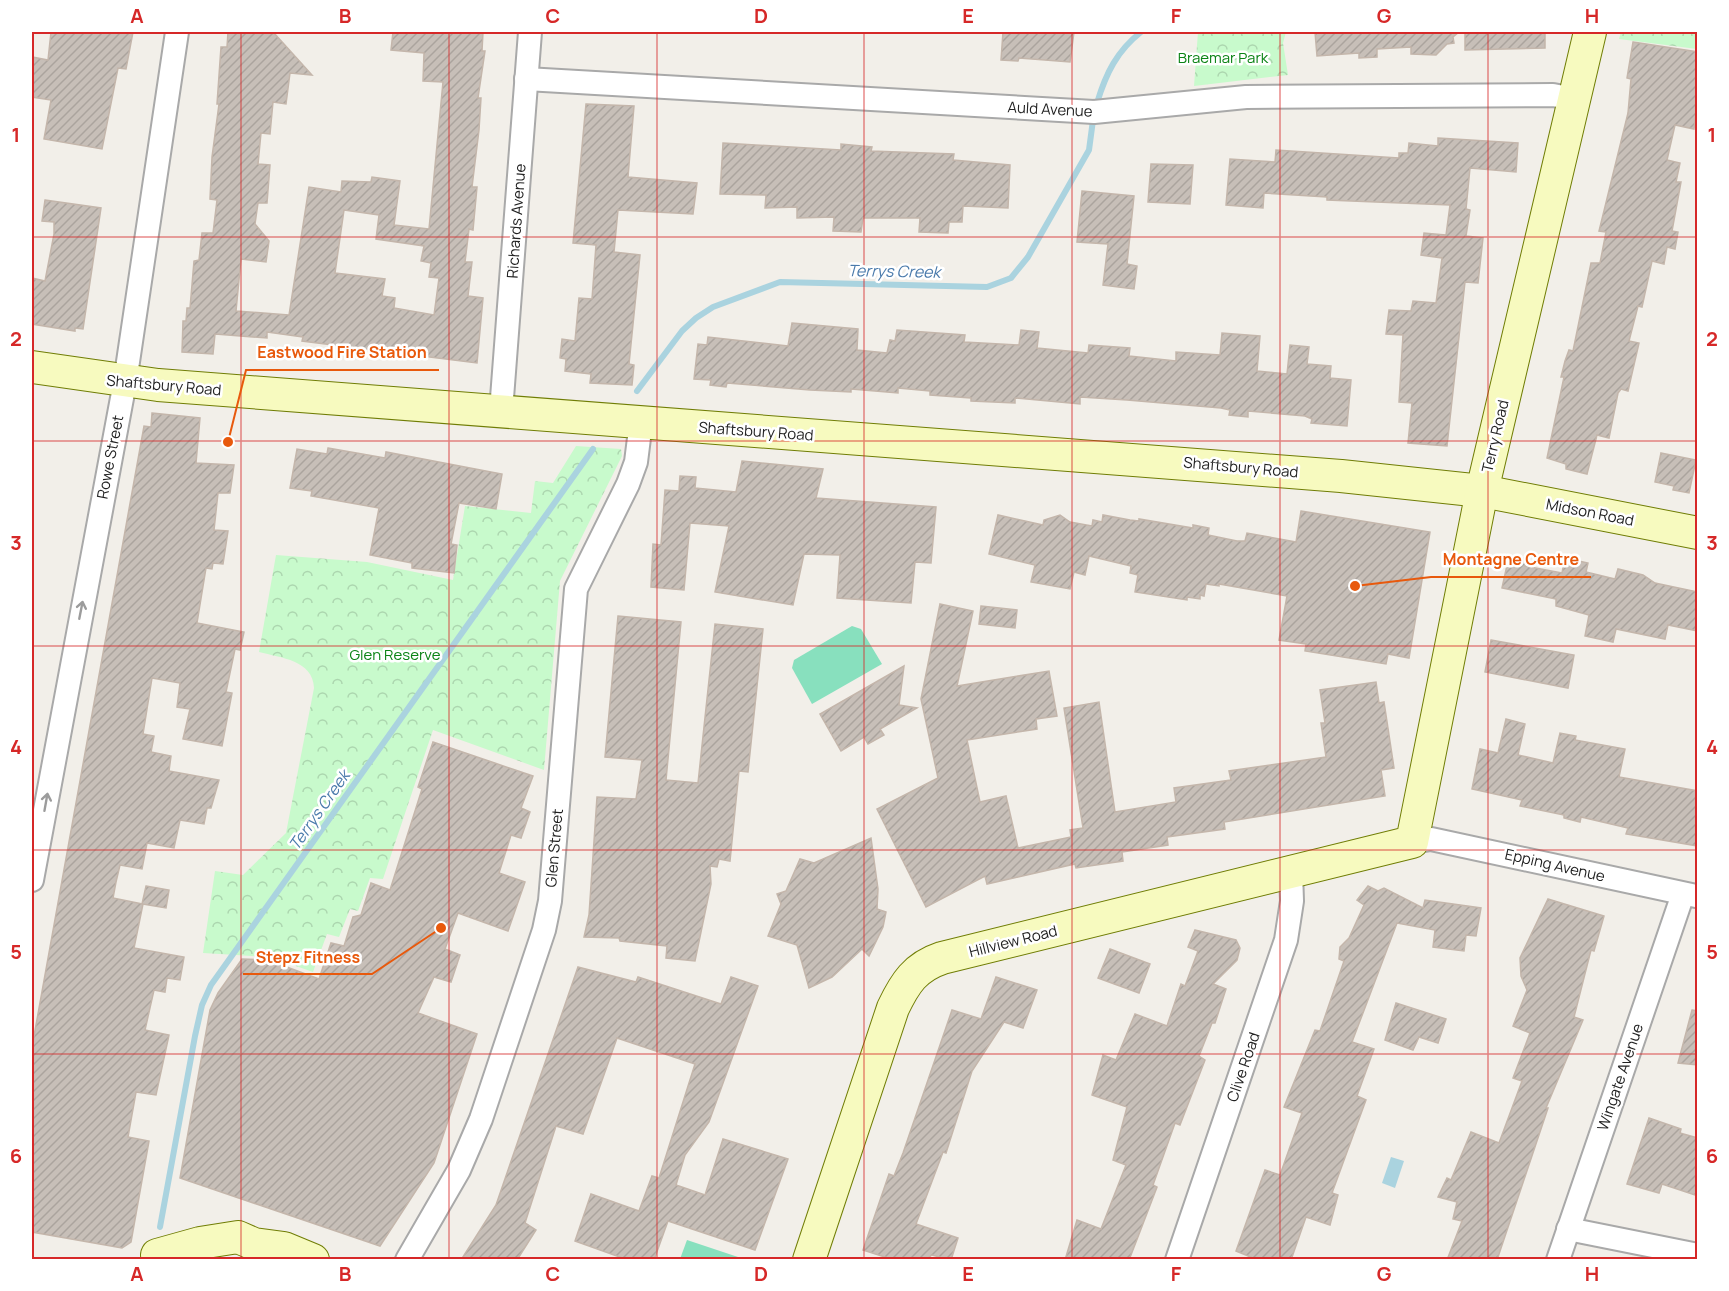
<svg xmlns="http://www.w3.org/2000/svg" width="1729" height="1291" viewBox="0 0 1729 1291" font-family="Manrope,sans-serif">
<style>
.park{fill:url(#park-crowns)}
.pitch{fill:#88e0be}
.water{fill:#aad3df}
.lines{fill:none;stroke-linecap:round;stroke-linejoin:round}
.stream{stroke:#aad3df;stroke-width:6}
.building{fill:url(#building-hatch);stroke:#c4b6ab;stroke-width:1.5;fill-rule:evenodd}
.street-casing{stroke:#a9a9a9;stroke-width:26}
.secondary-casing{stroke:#707d05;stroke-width:34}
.street{stroke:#fff;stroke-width:22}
.secondary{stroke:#f7fabf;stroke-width:32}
.oneway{stroke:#9c9c9c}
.grid{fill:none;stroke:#d62828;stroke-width:1.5;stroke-opacity:0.55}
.labels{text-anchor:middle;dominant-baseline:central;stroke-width:5;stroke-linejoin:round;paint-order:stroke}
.park-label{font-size:15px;fill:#0c8416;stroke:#fff}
.street-label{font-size:15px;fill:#222;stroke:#fff}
.water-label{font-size:16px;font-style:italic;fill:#4a7aab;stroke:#fff}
.leader{fill:none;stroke:#e8590c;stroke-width:2}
.callout-dot{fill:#e8590c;stroke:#fff;stroke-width:2}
.callout-label{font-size:16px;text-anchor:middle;font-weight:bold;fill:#e8590c;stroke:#fff;stroke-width:5;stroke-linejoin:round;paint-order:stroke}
.neatline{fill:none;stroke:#d62828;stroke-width:2}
.grid-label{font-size:20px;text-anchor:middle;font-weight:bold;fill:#d62828}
</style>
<defs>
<pattern id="park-crowns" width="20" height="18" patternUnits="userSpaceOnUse" patternTransform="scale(1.5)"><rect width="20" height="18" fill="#c8facc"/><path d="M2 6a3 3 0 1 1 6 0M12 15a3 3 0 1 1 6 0" fill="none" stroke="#acd6af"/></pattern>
<pattern id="building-hatch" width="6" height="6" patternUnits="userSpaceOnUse" patternTransform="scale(1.5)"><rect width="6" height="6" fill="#c7bfb8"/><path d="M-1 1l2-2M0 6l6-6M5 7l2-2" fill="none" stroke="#aba49e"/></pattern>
</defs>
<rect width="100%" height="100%" fill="#f2efe9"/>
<g class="park">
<polygon points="1198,32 1286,32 1283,43 1288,75 1194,86"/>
<polygon points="1621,32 1697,32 1697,49 1619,39"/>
<path d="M 576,446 L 621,449 L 622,456 L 560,581 L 544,770 L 433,730 L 383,879 L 370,878 L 358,911 L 350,909 L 339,937 L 327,934 L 313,972 L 270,957 L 203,953 L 215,871 L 243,875 L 286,833 L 314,688 C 313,660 281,658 259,652 L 276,555 L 367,562 L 453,580 L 465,506 L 531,513 L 535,481 L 553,483 Z"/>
</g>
<g class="pitch">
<polygon points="852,626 861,629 882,664 812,704 792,668 794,660"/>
<polygon points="687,1240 744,1259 680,1259"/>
</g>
<polygon class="water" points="1391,1157 1404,1161 1395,1188 1382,1183"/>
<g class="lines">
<g class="stream">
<path d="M 1097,103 C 1106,73 1117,51 1141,32"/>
<polyline points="637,391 682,331 696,318 713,307 780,282 987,287 1011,278 1028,257 1089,150 1093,120"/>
<polyline points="160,1227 195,1036 202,1005 211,985 593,449"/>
</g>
</g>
<g class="building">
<polygon points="51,32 133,32 126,69 118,68 102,149 44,139 51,100 32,97 32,57 48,60"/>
<path d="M 228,32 L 274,33 L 312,75 L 290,73 L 286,104 L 273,102 L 270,134 L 261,133 L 258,164 L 270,165 L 267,203 L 258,203 L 255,224 L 269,241 L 266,262 L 241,259 L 236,311 L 289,315 L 309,187 L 341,192 L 342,181 L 371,182 L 372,177 L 400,181 L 394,225 L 429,229 L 443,82 L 423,81 L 424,53 L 391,50 L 393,32 L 483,32 L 482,51 L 485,51 L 478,98 L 481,98 L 479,130 L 472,187 L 477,187 L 473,230 L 469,229 L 465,262 L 472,262 L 468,296 L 483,298 L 477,363 L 302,341 L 303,337 L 267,332 L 267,338 L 215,334 L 213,354 L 182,352 L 183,321 L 186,321 L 187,308 L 190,308 L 194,261 L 199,260 L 202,233 L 213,233 L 217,200 L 210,199 L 212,157 L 219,104 L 217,104 L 221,47 L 227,47 ZM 344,210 L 379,215 L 376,239 L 424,246 L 421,261 L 431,263 L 429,277 L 439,278 L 434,315 L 394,308 L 395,298 L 382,296 L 385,279 L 335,273 Z"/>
<polygon points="1003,32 1074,32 1070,62 1019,58 1018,61 1001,60"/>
<polygon points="1315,32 1459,32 1453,37 1454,43 1447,44 1436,55 1411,54 1411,47 1377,49 1377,57 1359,58 1359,53 1317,56"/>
<polygon points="1465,32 1545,32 1545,48 1465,50"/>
<polygon points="1633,42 1698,52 1698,98 1694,129 1675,125 1667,160 1680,163 1676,182 1681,182 1672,231 1678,232 1675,249 1667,247 1664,264 1652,261 1642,307 1638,306 1629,341 1639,343 1628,391 1621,389 1618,393 1609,438 1597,435 1587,474 1566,469 1566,464 1547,458 1564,377 1561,377 1565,361 1569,350 1573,351 1591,263 1600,263 1606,232 1599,231 1628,113 1631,79 1627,78"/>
<polygon points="586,104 634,106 628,177 697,183 693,214 618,210 614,252 640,255 629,364 634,365 632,385 590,383 591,374 565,371 566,359 560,358 562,339 575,341 579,298 592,299 596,245 573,243"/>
<polygon points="1438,138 1518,143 1516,172 1470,168 1466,209 1470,210 1466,236 1483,238 1478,283 1465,282 1447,446 1408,443 1412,403 1399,402 1403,335 1386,334 1389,310 1411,311 1413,301 1436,303 1442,258 1421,255 1424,233 1446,235 1450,205 1327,200 1327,197 1264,193 1263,208 1226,205 1230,159 1275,162 1276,150 1399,158 1399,153 1408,153 1409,143 1438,146"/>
<polygon points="723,143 841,150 841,144 872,147 871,151 954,154 953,160 1010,165 1008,208 963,206 962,222 949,222 948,233 919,232 920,218 863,218 861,232 833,231 834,217 797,218 797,207 765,208 766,195 720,194"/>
<polygon points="1151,164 1193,165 1190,204 1148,202"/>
<polygon points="1082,191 1134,196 1127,264 1137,266 1134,289 1103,285 1108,244 1077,242"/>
<polygon points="45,200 101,208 83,329 75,328 75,331 32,324 32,278 45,281 54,234 54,222 42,221"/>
<polygon points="792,323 858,329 857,350 887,353 890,340 895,341 897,330 965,335 964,342 1019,345 1021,330 1039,332 1037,348 1088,353 1089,345 1130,348 1129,356 1176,361 1176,352 1220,355 1222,333 1260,336 1257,371 1287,374 1290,345 1309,347 1307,364 1331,366 1330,378 1351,380 1347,426 1311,423 1312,419 1305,416 1248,411 1248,417 1229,415 1230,410 1221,408 1127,400 1080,397 1080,404 1015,398 1015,403 971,401 971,398 930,395 930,391 898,388 898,393 851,389 851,392 810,390 727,383 726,387 710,385 711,380 694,379 698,344 707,345 708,337 788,346"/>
<polygon points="152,413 200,418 196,463 234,465 230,493 218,493 214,530 228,531 223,564 213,563 212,569 206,568 197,623 244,632 240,650 235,649 226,692 232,693 222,746 183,739 190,709 177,707 180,683 152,678 143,734 154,736 151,752 171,756 169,771 219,780 211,808 207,808 204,824 180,820 174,848 147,843 142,869 120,865 116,882 113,898 143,904 134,948 184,957 180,980 167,978 165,992 154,990 145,1030 169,1035 156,1095 136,1092 128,1137 149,1141 131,1242 122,1248 32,1232 32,1047 144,426 151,427"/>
<polygon points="328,448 385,458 386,452 502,474 496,509 459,503 451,544 457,545 454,573 412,568 412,563 370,555 379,508 311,496 312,491 290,488 297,449 327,454"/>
<polygon points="1661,453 1696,460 1689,493 1673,490 1674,486 1655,482"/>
<polygon points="742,461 823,469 816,498 936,507 931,563 915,562 911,603 837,598 840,555 804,554 793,605 715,592 729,526 690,523 684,590 651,587 653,544 661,545 665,490 679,491 680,476 696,477 695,488 736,492"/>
<polygon points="1301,511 1430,532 1409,658 1388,654 1386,664 1305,651 1306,644 1279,640 1287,596 1219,584 1219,586 1206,584 1204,596 1200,595 1200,599 1187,597 1187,600 1135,592 1138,575 1130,573 1131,566 1089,556 1085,575 1074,572 1070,589 1031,582 1035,565 989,554 998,515 1043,525 1044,520 1060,515 1070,522 1092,526 1093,520 1102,522 1103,515 1130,520 1139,521 1139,519 1193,528 1193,525 1209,528 1208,535 1237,541 1245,541 1247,533 1296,542"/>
<polygon points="1509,556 1527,559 1525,566 1562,573 1565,558 1588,563 1586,572 1615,579 1618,569 1643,575 1655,583 1698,592 1698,631 1668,625 1665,639 1616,629 1613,642 1585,636 1589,615 1556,606 1556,599 1502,588"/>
<polygon points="940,604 973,611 957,686 1049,671 1057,716 1036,719 1037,729 967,740 980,802 1006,796 1018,848 1071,837 1070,830 1083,828 1064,708 1099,702 1115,812 1176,802 1174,788 1231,780 1229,771 1326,757 1321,723 1325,723 1320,690 1376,682 1379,703 1384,702 1394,768 1381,770 1385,796 1224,822 1225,829 1167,837 1168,845 1122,852 1123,861 1076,868 1075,864 987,884 985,876 926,907 877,809 938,778 921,699"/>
<polygon points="981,606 1017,610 1015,628 979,624"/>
<polygon points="618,616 681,622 666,780 698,783 715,624 763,629 748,772 739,771 730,861 719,859 717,867 710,866 711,884 695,961 666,958 667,946 620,941 619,938 584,937 589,915 597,797 636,799 642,760 605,757"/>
<polygon points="1491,640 1574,655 1568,688 1485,672"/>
<polygon points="904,666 899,705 917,708 880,729 884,735 868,744 864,737 841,751 820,714"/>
<polygon points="1506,719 1525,724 1518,755 1553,763 1560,733 1576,736 1575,740 1625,749 1619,777 1698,791 1698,846 1626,834 1628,828 1581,817 1580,822 1564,818 1564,815 1520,806 1522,800 1472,789 1480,749 1498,753"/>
<polygon points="433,742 533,776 521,808 530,812 521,838 511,835 499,873 525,882 508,931 458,913 445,949 460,955 451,982 434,977 418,1013 477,1034 434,1163 380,1246 180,1178 210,1010 218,993 242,959 268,960 319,979 331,943 344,946 353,917 361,915 371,883 390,890 422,789 418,787"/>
<polygon points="871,838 878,889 877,909 886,912 883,927 869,956 862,949 832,977 809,988 797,945 768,936 781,904 777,894 786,891 800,859 814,863"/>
<polygon points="146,886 169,890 166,908 142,904"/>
<polygon points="1368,886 1378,891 1384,888 1423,908 1425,900 1481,908 1476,936 1466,935 1464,951 1433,947 1435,930 1397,923 1352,1042 1374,1049 1357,1096 1366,1100 1332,1193 1338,1195 1330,1225 1306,1217 1291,1260 1258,1260 1236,1251 1265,1170 1280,1175 1302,1113 1284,1107 1315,1030 1320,1031 1344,961 1339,959 1340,947 1349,938 1364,905 1357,900"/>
<polygon points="1548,899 1604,916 1594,951 1591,950 1574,1017 1583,1020 1546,1108 1548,1108 1497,1260 1447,1260 1462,1221 1453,1219 1457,1202 1438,1197 1447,1178 1451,1180 1471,1132 1499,1143 1522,1081 1513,1078 1530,1033 1513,1026 1527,990 1521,976 1520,958"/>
<polygon points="1195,930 1236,940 1240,948 1237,960 1213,984 1226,989 1215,1023 1212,1023 1199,1056 1205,1060 1180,1125 1175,1123 1153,1185 1157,1187 1136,1242 1129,1260 1065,1260 1077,1220 1101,1229 1126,1165 1113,1160 1127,1107 1092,1095 1103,1055 1116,1060 1135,1014 1167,1026 1181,984 1185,986 1198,951 1188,947"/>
<polygon points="1110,949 1150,964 1139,993 1098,978"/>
<polygon points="578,967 636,982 638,977 721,1004 731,977 758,986 709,1122 685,1155 676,1185 705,1195 723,1139 788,1159 755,1250 668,1221 654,1260 628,1260 575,1241 591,1194 639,1211 652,1176 659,1178 695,1064 617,1038 583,1134 556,1126 525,1223 536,1230 517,1260 461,1260 496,1205"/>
<polygon points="996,977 1037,990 1023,1028 1004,1022 972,1071 946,1153 943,1152 916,1224 958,1238 951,1260 932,1255 925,1260 894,1260 863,1250 889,1174 894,1176 903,1153 952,1010 981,1019"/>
<polygon points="1396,1003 1446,1019 1438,1043 1419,1037 1413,1050 1385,1040"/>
<polygon points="1692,1010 1698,1011 1698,1065 1678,1063"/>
<polygon points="1649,1118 1681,1129 1680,1133 1698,1138 1698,1196 1662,1184 1659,1193 1627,1184"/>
</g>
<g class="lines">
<defs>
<g id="street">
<polyline points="526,79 1094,112 1246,97 1553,95 1574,99"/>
<polyline points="501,411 530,32"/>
<polyline points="1412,842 1431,839 1696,896"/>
<polyline points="32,880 125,382 177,32"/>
<polyline points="1568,1229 1698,1255"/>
<polyline points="407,1260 459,1170 481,1119 544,930 550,901 576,589 628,484 636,462 641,422"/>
<polyline points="1177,1260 1286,940 1292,901 1291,872"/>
<polyline points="1558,1260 1683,894"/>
</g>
<g id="secondary">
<polyline points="32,367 158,385 1341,476 1482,491 1698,533"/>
<polyline points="157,1255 200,1243 238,1237 254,1244 284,1248 313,1260"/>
<path d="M 809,1260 L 893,1008 C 905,983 915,967 942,958 L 1412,842 L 1482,491 L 1590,32"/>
</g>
</defs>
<use href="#street" class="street-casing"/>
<use href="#secondary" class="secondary-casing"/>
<use href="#street" class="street"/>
<use href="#secondary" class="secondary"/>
</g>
<defs><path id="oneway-shaft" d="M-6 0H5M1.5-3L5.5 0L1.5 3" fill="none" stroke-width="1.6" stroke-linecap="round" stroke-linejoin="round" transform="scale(1.5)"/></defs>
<g class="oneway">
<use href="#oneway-shaft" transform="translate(81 610) rotate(-79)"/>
<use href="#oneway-shaft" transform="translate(46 802) rotate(-80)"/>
</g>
<path class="grid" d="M 241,32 L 241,1260M 449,32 L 449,1260M 657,32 L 657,1260M 864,32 L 864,1260M 1072,32 L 1072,1260M 1280,32 L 1280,1260M 1488,32 L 1488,1260M 32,237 L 1698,237M 32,441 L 1698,441M 32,646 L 1698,646M 32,850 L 1698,850M 32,1054 L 1698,1054"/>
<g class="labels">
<g class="park-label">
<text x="1223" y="57">Braemar Park</text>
<text x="395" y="654">Glen Reserve</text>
</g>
<g class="street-label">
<text transform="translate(1050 109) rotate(3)">Auld Avenue</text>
<text transform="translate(516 221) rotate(-86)">Richards Avenue</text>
<text transform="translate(164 385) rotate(5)">Shaftsbury Road</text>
<text transform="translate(756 431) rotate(4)">Shaftsbury Road</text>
<text transform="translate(1495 436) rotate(-77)">Terry Road</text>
<text transform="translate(110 457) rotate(-79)">Rowe Street</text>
<text transform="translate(1241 467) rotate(5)">Shaftsbury Road</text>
<text transform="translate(1590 512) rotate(11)">Midson Road</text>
<text transform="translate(554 848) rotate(-85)">Glen Street</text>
<text transform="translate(1555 865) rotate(13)">Epping Avenue</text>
<text transform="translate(1013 941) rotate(-14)">Hillview Road</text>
<text transform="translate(1243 1067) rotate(-71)">Clive Road</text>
<text transform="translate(1620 1077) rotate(-71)">Wingate Avenue</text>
</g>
<g class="water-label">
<text transform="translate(894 271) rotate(1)">Terrys Creek</text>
<text transform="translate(319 810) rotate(-55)">Terrys Creek</text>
</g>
</g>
<path class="leader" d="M228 442L246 370H439M1355 586L1431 577H1591M441 928L372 974H243"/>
<g class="callout-dot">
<circle cx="228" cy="442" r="6"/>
<circle cx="1355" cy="586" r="6"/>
<circle cx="441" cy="928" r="6"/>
</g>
<g class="callout-label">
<text x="342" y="358">Eastwood Fire Station</text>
<text x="1511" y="565">Montagne Centre</text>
<text x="308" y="963">Stepz Fitness</text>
</g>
<rect width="1729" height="1291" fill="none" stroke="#ffffff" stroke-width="66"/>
<rect x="33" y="33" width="1663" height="1225" class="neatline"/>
<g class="grid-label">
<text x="137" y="23">A</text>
<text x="345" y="23">B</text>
<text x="553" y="23">C</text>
<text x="761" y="23">D</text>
<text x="968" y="23">E</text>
<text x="1176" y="23">F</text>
<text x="1384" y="23">G</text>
<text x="1592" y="23">H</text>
<text x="16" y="142">1</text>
<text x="1712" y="142">1</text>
<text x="16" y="346">2</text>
<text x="1712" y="346">2</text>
<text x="16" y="550">3</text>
<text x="1712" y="550">3</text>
<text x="16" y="754">4</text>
<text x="1712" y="754">4</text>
<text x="16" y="959">5</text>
<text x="1712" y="959">5</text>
<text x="16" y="1163">6</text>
<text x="1712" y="1163">6</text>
<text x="137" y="1281">A</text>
<text x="345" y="1281">B</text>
<text x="553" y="1281">C</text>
<text x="761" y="1281">D</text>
<text x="968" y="1281">E</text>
<text x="1176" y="1281">F</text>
<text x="1384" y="1281">G</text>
<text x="1592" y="1281">H</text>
</g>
</svg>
